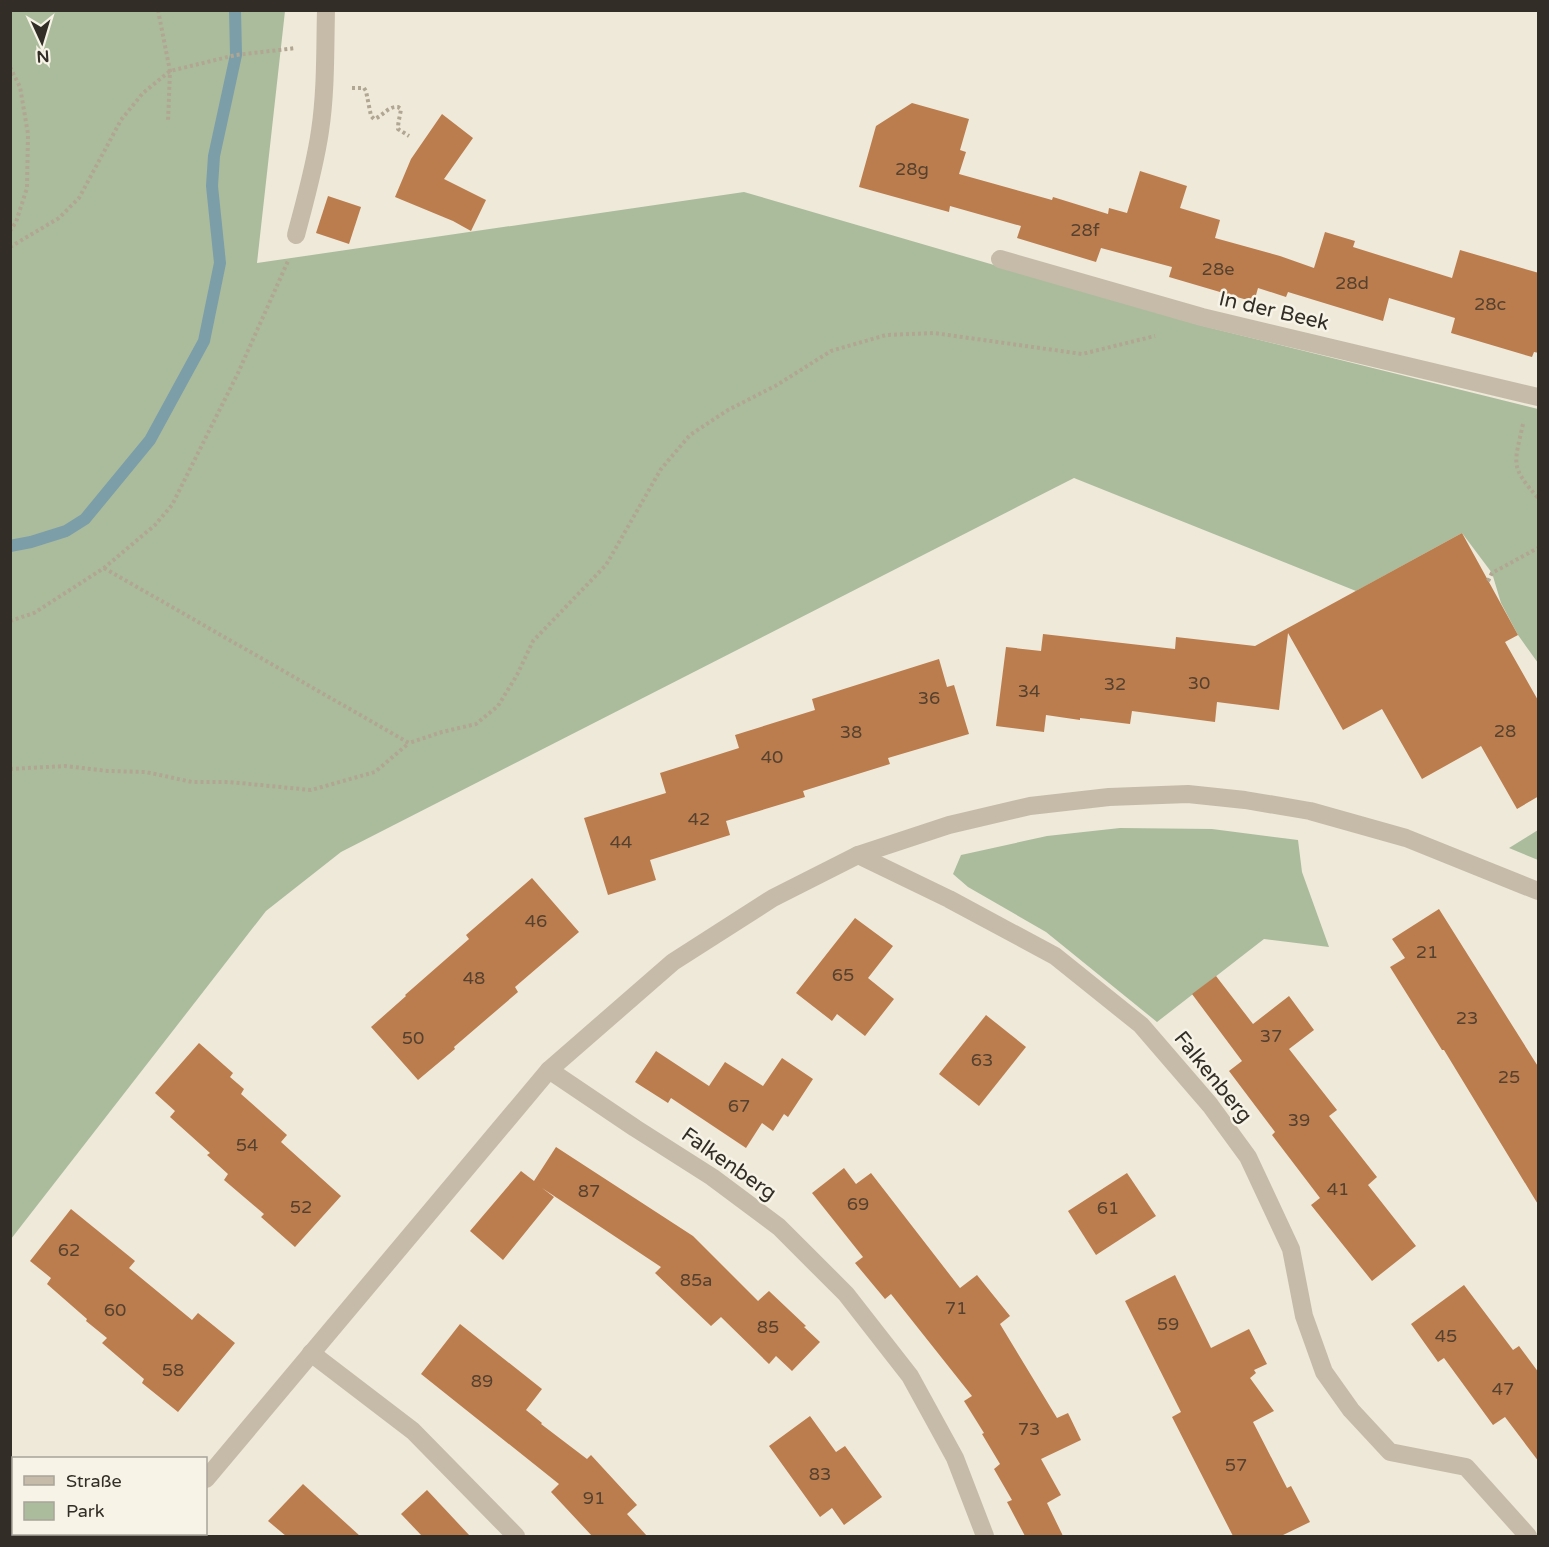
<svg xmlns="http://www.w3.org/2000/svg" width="1549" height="1547" viewBox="0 0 1549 1547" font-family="'Varela Round',sans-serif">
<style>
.green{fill:#abbc9c}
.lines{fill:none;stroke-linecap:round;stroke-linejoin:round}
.stream{stroke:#7c9ea9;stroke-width:12}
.building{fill:#bb7d4d}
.path{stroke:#b1a692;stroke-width:4;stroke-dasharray:3 3;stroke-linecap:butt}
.street{stroke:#c6bba8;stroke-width:18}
.labels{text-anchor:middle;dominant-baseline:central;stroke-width:5;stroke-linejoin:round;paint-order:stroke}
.number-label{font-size:18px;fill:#554130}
.street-label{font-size:21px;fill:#332d27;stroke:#f7f3e6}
</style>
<rect width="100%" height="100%" fill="#efe9da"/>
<g class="green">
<polygon points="11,11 285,11 257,263 744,192 1203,326 1538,409 1538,663 1518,635 1501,603 1492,573 1462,533 1356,591 1074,478 341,852 266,911 11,1239"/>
<polygon points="1120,828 1212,829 1298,840 1302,872 1329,947 1264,939 1157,1022 1046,932 968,887 953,874 961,855 1047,836"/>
<polygon points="1538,830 1538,860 1509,848"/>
</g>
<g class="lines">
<polyline class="stream" points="10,546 31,542 66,531 85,519 150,440 204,341 220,263 212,186 214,156 236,55 235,10"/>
</g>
<g class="building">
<polygon points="912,103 969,119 960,150 966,152 959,174 1052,200 1053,197 1108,214 1109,208 1127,213 1140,171 1187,186 1180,208 1220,220 1215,238 1280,256 1314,268 1325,232 1355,241 1353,247 1452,278 1460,250 1539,273 1539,353 1534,352 1532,357 1451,333 1455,318 1389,298 1383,321 1288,292 1286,297 1258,288 1254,302 1169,277 1172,267 1101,248 1096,262 1017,238 1021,226 950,206 949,212 859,187 876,126"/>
<polygon points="442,114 473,138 444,179 486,200 471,231 453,221 395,197 411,159"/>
<polygon points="328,196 361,207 349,244 316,233"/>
<polygon points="1462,533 1518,635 1505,642 1539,702 1539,796 1517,809 1481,746 1422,779 1382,709 1343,730 1288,633 1279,710 1217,702 1215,722 1132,711 1130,724 1080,718 1080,720 1046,715 1044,732 996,726 1006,647 1041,651 1043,634 1175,649 1176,637 1255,646"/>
<polygon points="939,659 947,687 954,685 969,734 888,758 890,764 803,791 805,797 726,821 730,835 650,860 656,880 608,895 584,818 666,793 660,773 739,748 735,735 815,710 812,699"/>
<polygon points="532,878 579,932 515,987 518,992 454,1047 455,1049 418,1080 371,1027 406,996 405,995 469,939 466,935"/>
<polygon points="1439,909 1539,1068 1539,1206 1444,1050 1442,1050 1390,967 1405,958 1392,939"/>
<polygon points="855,918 893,946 868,978 894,999 865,1036 837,1014 832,1021 796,993"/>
<polygon points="1216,976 1253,1024 1289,996 1314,1030 1289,1049 1337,1110 1329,1116 1377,1177 1368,1185 1416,1246 1372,1281 1311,1205 1320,1198 1272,1135 1275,1132 1229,1071 1242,1061 1192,994"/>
<polygon points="986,1015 1026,1047 979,1106 939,1074"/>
<polygon points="199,1043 233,1073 230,1077 244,1089 241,1094 287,1135 281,1142 341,1196 295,1247 261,1217 264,1214 224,1180 228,1174 207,1155 210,1153 170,1117 175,1111 155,1093"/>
<polygon points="656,1051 709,1086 725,1062 763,1086 782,1058 813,1079 788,1117 784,1114 773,1131 762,1123 746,1148 671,1098 668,1103 635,1082"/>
<polygon points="556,1147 693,1236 758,1301 769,1291 806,1326 804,1327 820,1342 792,1371 776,1356 769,1364 721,1317 711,1326 655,1273 661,1267 542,1188 554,1197 503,1260 470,1231 521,1171 534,1181"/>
<polygon points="844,1168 856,1184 871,1173 960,1288 977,1275 1010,1316 1000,1324 1057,1418 1068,1413 1081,1440 1041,1459 1061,1495 1047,1503 1063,1536 1025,1536 1007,1502 1012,1500 994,1469 1000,1464 982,1434 984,1433 964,1401 972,1396 891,1294 885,1299 855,1263 863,1257 812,1193"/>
<polygon points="1127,1173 1156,1216 1096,1255 1068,1211"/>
<polygon points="71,1209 135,1261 129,1268 192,1320 198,1313 235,1343 178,1412 142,1383 144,1379 102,1343 107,1338 86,1321 87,1319 47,1284 51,1278 30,1261"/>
<polygon points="1175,1275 1211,1348 1249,1329 1267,1364 1254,1370 1256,1373 1250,1378 1274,1411 1253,1422 1287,1488 1291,1486 1310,1522 1281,1536 1233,1536 1172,1417 1181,1412 1125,1301"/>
<polygon points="1464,1285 1513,1350 1519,1346 1539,1373 1539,1462 1505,1417 1493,1425 1444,1358 1438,1362 1411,1324"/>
<polygon points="460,1324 542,1389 526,1410 542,1423 541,1424 587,1459 591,1455 637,1505 627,1514 647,1536 592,1536 551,1492 559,1484 421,1374"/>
<polygon points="810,1416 836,1452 845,1446 882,1497 844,1525 832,1508 820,1517 769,1446"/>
<polygon points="303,1484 360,1536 286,1536 268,1521"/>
<polygon points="427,1490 470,1536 422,1536 401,1514"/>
</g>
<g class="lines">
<g class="path">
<polyline points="158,10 170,71 168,122"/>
<polyline points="10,67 20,87 28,134 27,188 16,222 10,231"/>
<path d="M 352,88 L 364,88 L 366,91 L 371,116 L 374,119 C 383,116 388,106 398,107 L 401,109 C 400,116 398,122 398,129 L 409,136"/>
<polyline points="10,247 59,218 79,198 121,120 143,93 170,71 236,55 296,48"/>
<path d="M 1523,424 C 1514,465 1510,466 1538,498"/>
<polyline points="104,568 409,743 442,732 476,724 498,706 517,675 533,641 606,565 661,469 690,435 728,410 777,385 831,351 886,335 934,333 1082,354 1155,336"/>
<polyline points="1488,581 1492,573 1538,548"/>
<polyline points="10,621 34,613 104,568 155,525 172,505 238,373 288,261"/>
<polyline points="10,769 65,766 108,771 146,772 192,782 229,782 311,790 375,772 409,743"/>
</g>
<g class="street">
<path d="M 296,235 C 305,201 315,166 320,131 C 326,91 325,51 326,10"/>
<polyline points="1000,259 1202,317 1538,397"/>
<polyline points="858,855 949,899 1055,956 1141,1025 1210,1105 1248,1157 1291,1249 1304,1316 1324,1372 1351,1410 1390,1452 1466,1467 1528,1536"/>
<polyline points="549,1070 635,1128 712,1177 779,1227 846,1294 910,1376 955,1458 985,1536"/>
<polyline points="311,1353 413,1431 516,1536"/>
<polyline points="206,1479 549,1070 673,962 773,898 858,855 949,825 1030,806 1109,797 1188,794 1245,800 1310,811 1406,838 1538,891"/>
<polyline points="157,1536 159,1534"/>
</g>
</g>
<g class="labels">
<g class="number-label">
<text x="912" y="169">28g</text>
<text x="1085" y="230">28f</text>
<text x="1218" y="269">28e</text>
<text x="1352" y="283">28d</text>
<text x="1490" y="304">28c</text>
<text x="1199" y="683">30</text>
<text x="1115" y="684">32</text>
<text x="1029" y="691">34</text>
<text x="929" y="698">36</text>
<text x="1505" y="731">28</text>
<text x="851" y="732">38</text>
<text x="772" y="757">40</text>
<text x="699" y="819">42</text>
<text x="621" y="842">44</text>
<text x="536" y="921">46</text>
<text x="1427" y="952">21</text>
<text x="843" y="975">65</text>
<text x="474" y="978">48</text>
<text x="1467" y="1018">23</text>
<text x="1271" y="1036">37</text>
<text x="413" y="1038">50</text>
<text x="982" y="1060">63</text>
<text x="1509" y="1077">25</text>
<text x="739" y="1106">67</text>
<text x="1299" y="1120">39</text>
<text x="247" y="1145">54</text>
<text x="1338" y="1189">41</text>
<text x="589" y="1191">87</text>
<text x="858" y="1204">69</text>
<text x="301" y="1207">52</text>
<text x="1108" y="1208">61</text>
<text x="69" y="1250">62</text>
<text x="696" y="1280">85a</text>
<text x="956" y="1308">71</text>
<text x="115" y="1310">60</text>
<text x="1168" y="1324">59</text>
<text x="768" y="1327">85</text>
<text x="1446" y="1336">45</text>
<text x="173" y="1370">58</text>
<text x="482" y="1381">89</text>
<text x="1503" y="1389">47</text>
<text x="1029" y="1429">73</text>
<text x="1236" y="1465">57</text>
<text x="820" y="1474">83</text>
<text x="594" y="1498">91</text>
</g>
<g class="street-label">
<text transform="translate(1274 311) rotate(13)">In der Beek</text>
<text transform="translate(1213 1077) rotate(51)">Falkenberg</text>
<text transform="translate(729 1164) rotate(35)">Falkenberg</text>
</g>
</g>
<rect width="1549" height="1547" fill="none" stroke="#332d27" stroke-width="24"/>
<rect x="12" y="1457" width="195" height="78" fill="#f7f3e6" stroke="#a9a49a" stroke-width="1.5"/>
<rect x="24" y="1476" width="30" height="9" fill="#c6bba8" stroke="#a9a49a" stroke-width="1.5"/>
<text x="66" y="1487" font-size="18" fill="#332d27">Straße</text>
<rect x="24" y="1502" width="30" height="18" fill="#abbc9c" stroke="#a9a49a" stroke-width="1.5"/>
<text x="66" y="1517" font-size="18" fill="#332d27">Park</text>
<g transform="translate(42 42) rotate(176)" stroke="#f7f3e6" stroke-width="4.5" paint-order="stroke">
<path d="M0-4.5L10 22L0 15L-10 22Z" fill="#332d27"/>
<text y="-9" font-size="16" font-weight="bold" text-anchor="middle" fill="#332d27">N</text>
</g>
</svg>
